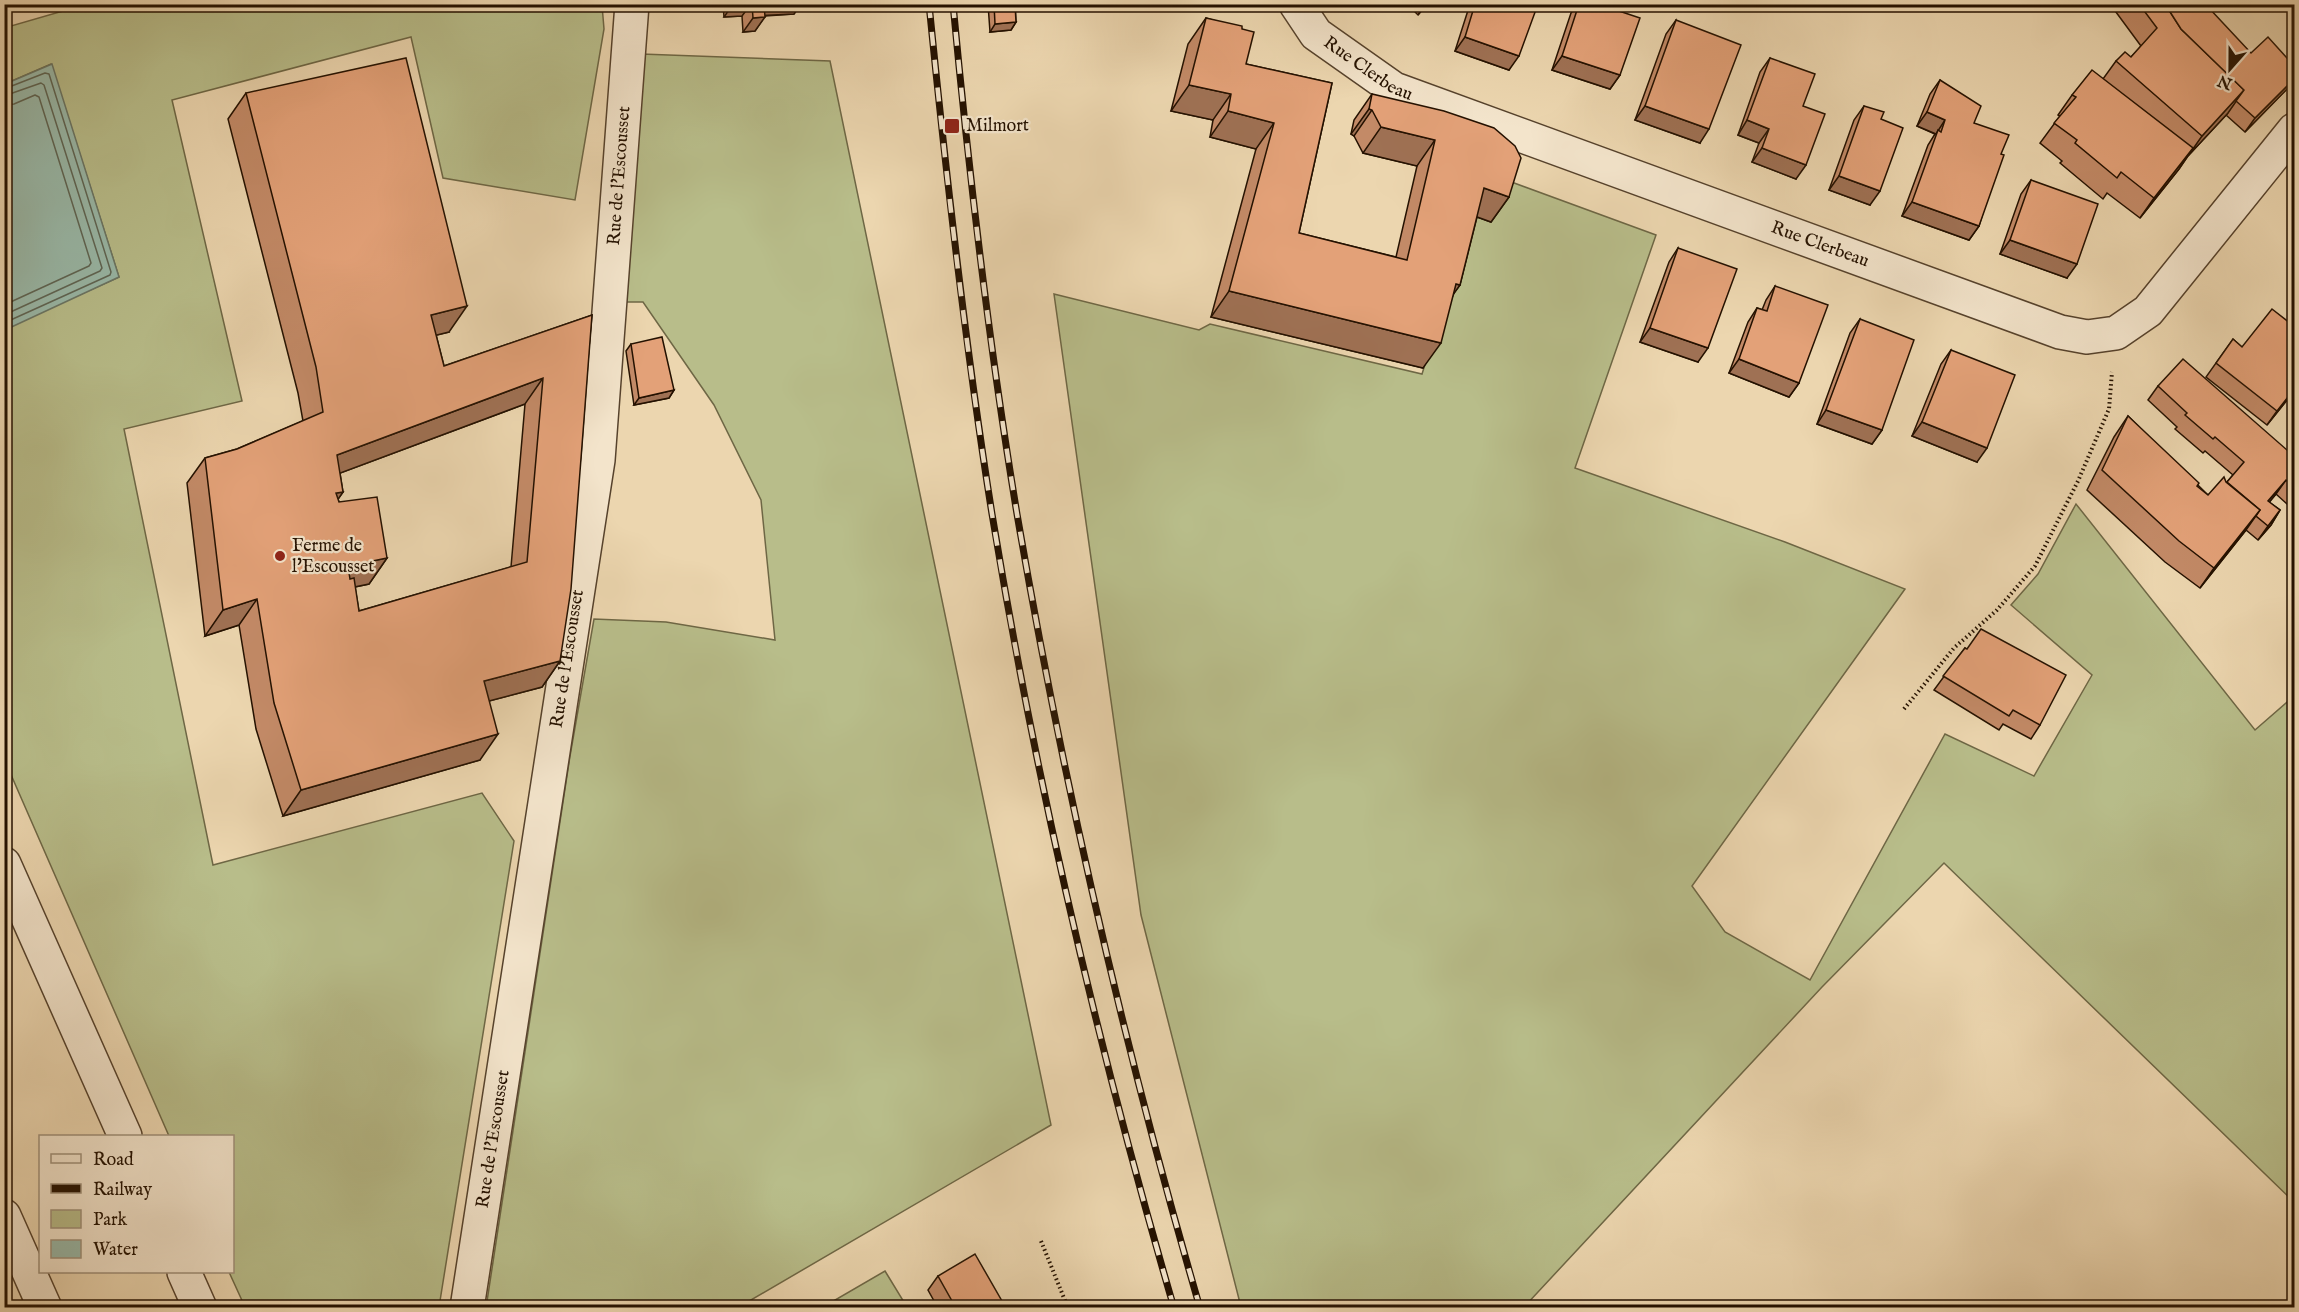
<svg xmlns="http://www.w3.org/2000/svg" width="2299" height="1312" viewBox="0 0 2299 1312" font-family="'IM FELL English',serif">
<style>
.green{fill:#b8bd8a;stroke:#6e6745;stroke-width:1.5}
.water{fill:#99b9a9;stroke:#6a7665;stroke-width:1.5}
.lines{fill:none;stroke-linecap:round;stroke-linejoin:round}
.shore{stroke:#5e6554;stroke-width:1.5}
.minor-casing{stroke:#56422c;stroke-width:36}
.path{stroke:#241100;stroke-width:4;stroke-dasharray:1.5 3;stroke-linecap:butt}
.minor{stroke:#f3e4cb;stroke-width:33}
.rail-casing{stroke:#241100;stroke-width:7}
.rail{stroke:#f3e4cb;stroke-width:4.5;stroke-dasharray:14;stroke-linecap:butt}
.wall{fill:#c38a67;stroke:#241100;stroke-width:1.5;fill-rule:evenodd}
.shaded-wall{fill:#9f7154;stroke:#241100;stroke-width:1.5}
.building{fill:#e3a178;stroke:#241100;stroke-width:1.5;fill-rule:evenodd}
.poi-dot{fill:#8f2418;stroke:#f3e4cb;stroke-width:2}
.labels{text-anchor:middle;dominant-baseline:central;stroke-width:4.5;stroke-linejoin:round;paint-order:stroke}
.street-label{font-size:18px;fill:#241100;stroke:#f3e4cb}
.poi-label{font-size:18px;fill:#241100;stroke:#f3e4cb;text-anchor:start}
</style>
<rect width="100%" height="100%" fill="#ecd6af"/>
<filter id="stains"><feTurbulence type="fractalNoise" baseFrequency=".00333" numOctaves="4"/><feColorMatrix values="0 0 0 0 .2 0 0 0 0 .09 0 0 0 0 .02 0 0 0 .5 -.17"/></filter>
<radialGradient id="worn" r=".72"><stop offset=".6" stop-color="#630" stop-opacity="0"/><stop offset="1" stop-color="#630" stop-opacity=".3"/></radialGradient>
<g class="green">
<polygon points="87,4 602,5 604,29 575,200 443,178 411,37 172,100 242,401 124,429 213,865 482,793 514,841 439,1307 245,1307 229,1272 232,1272 232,1136 169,1136 5,761 5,328 119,277 51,64 5,84 4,28"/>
<polygon points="641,54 830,61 1051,1125 739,1307 486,1308 570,756 594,619 666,622 775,640 761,500 714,405 643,302 623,302"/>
<polygon points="1506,180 1656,235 1575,468 1785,542 1905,589 1692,886 1725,932 1810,980 1945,734 2034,776 2092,675 2011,605 2038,574 2076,504 2255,730 2294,696 2294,1202 1944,863 1822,987 1524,1307 1241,1307 1141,915 1054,294 1199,330 1210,324 1422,374 1442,310 1466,213"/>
<polygon points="885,1271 907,1307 823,1307"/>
</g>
<polygon class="water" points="52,64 119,277 5,330 5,84"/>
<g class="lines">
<g class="shore">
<polyline points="4,89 45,73 49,74 111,272 110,275 4,323"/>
<polyline points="4,96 41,83 44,85 102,268 100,271 4,315"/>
<polyline points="4,105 14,104 35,95 39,97 91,263 89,266 4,305"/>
</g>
<defs>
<g id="minor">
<path id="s1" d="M 1296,4 L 1316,34 L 1394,89 L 2060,332 L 2087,337 L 2116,333 L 2148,311 L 2294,130"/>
<polyline points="4,864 125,1136"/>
<polyline points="4,1216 45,1308"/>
<polyline points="184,1272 200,1308"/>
<path id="s2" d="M 467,1308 L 598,460 L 632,4"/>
</g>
</defs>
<use href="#minor" class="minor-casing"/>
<g class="path">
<polyline points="1904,709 1954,648 1997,610 2035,566 2078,481 2109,409 2112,372"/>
<polyline points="1041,1241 1068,1308"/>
</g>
<use href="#minor" class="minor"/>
<defs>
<g id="rail">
<path d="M 929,4 C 946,175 965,345 992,514 C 1036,782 1098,1048 1174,1308"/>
<path d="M 953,4 C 969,175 989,345 1017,514 C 1063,782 1124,1047 1200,1308"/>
</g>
</defs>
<use href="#rail" class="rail-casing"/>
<use href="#rail" class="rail"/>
</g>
<g class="wall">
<polygon points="723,4 801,4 794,14 765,16 755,31 743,32 742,16 724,17"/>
<polygon points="988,4 1015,4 1016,22 1011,30 990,32"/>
<polygon points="1407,4 1427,4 1418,15"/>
<polygon points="1470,4 1538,4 1509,70 1455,51"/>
<polygon points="1577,4 1598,4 1620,75 1610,89 1552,70 1571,13"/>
<polygon points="2110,4 2202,4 2205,9 2251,53 2295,67 2295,80 2290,86 2245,132 2226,115 2228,113 2188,156 2179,169 2140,218 2107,193 2103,199 2060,163 2062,161 2040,143 2060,116 2058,115 2072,95 2103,79 2116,61 2131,57 2141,46"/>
<polygon points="1206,18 1242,29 1246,64 1332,83 1299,233 1396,257 1417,166 1363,153 1354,136 1351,134 1354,120 1372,94 1509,197 1491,222 1477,217 1460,285 1454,293 1423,368 1211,317 1256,149 1210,137 1213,120 1171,111 1188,44"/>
<polygon points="1676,20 1700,143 1635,120 1666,34"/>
<polygon points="1770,58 1803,106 1796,179 1752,162 1759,143 1738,135 1760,72"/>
<polygon points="1940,80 1974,123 2001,154 1979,226 1969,240 1902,216 1928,145 1935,134 1917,126 1930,94"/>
<path d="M 246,93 L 449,332 L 436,335 L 444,366 L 592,315 L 560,661 L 542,687 L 489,701 L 480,760 L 283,816 L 256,729 L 239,625 L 205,636 L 187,483 L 205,458 L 237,449 L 303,421 L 298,393 L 228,119 ZM 525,404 L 511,567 L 359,611 L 355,587 L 369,584 L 387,558 L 339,502 L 338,499 L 343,492 L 340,473 Z"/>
<polygon points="1864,106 1881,119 1870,205 1829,190 1854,120"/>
<polygon points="2031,180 2067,278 2000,254 2021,194"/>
<polygon points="1678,248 1698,362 1640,342 1669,262"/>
<polygon points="1775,286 1799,383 1789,397 1729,373 1748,322 1757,308 1762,310 1766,300"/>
<polygon points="2295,292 2295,299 2291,296"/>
<polygon points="1860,319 1882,430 1872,444 1817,424 1850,333"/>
<polygon points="2295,327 2295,390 2267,425 2206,377 2233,339 2242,347"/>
<polygon points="631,344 674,390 669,398 634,405 626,351"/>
<polygon points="1951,350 1977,462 1912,436 1941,364"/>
<polygon points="2158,386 2295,457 2295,495 2287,504 2276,494 2269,502 2280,510 2271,525 2258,540 2246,530 2200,588 2165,562 2087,490 2114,437 2128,416 2208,495 2227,482 2233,475 2205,451 2203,453 2175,429 2177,427 2148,400"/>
<polygon points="1965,648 2040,725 2031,739 2003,724 1999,730 1934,690"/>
<polygon points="938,1276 1006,1308 938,1308 928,1290"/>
</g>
<g class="shaded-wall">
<polygon points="733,4 751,4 742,16 724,17"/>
<polygon points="762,4 801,4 794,14 754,16"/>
<polygon points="1425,4 1427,4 1418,15"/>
<polygon points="765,17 755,31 743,32 753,18"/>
<polygon points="1016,22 1011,30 990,32 995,24"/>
<polygon points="1465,37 1519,56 1509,70 1455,51"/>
<polygon points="1562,56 1620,75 1610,89 1552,70"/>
<polygon points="2295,78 2295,80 2290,86 2245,132 2255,118"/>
<polygon points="1189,85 1231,94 1213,120 1171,111"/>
<polygon points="2244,90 2228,113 2188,156 2202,136"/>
<polygon points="1645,106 1709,129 1700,143 1635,120"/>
<polygon points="1369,109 1372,110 1354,136 1351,134"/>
<polygon points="1228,111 1274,123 1256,149 1210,137"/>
<polygon points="1927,112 1945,120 1936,134 1917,126"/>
<polygon points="1747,120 1769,129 1759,143 1738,135"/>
<polygon points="1381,127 1435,140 1417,166 1363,153"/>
<polygon points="1762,148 1806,165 1796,179 1752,162"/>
<polygon points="2193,148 2179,169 2140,218 2154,198"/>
<polygon points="1839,176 1880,191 1870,205 1829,190"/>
<polygon points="1484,188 1509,197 1491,222 1466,213"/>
<polygon points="1912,202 1979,226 1969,240 1902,216"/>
<polygon points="2010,240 2077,264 2067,278 2000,254"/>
<polygon points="1456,284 1460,285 1442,310"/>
<polygon points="1229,291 1441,343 1423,368 1211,317"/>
<polygon points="467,306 449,332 413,341 431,315"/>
<polygon points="1650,328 1708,348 1698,362 1640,342"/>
<polygon points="1739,359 1799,383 1789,397 1729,373"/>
<polygon points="543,378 525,404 319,481 337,455"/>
<polygon points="2295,388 2295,390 2267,425 2277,411"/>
<polygon points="674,390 669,398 634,405 639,398"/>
<polygon points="1826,410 1882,430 1872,444 1817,424"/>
<polygon points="1922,422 1987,448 1977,462 1912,436"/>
<polygon points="2286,480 2276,494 2259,515 2268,501"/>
<polygon points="343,492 325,518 336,493"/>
<polygon points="2260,510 2246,530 2200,588 2214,568"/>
<polygon points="2280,510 2271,525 2258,540 2268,526"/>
<polygon points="387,558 369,584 330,592 348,566"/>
<polygon points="257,599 239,625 205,636 223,610"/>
<polygon points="560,661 542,687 466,707 484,681"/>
<polygon points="498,734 480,760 283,816 301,790"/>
</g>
<g class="building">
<polygon points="752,4 764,4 765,17 753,18"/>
<polygon points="994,4 1015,4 1016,22 995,24"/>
<polygon points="1475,4 1538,4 1519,56 1465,37"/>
<polygon points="1579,4 1598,4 1640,18 1620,75 1562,56"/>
<polygon points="2139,4 2165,4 2181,29 2244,90 2202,136 2116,61 2125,52 2131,57 2157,28"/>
<polygon points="2165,4 2202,4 2205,9 2208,7 2251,53 2268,37 2295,67 2295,78 2255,118 2236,101 2244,90 2181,29"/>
<polygon points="1206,18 1242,26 1242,29 1254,32 1246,64 1332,83 1299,233 1407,260 1435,140 1381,127 1372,110 1369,109 1372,94 1444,111 1494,128 1515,146 1521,158 1509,197 1484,188 1460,285 1456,284 1441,343 1229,291 1274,123 1228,111 1231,94 1189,85"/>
<polygon points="1676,20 1741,45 1709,129 1645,106"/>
<path d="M 406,58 L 467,306 L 431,315 L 444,366 L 592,315 L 571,589 L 560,661 L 484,681 L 498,734 L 301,790 L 274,703 L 257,599 L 223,610 L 205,458 L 237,449 L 323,412 L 316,367 L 246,93 ZM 543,378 L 527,562 L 359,611 L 354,578 L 350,579 L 348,566 L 387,558 L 377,497 L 339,502 L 336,493 L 343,492 L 337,455 Z"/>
<polygon points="1770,58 1815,74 1803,106 1825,114 1806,165 1762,148 1769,129 1747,120"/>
<polygon points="2092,70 2193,148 2154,198 2121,172 2117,178 2075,143 2077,140 2054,123 2076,97 2072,95"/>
<polygon points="1940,80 1981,106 1974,123 2009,135 2001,154 2004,155 1979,226 1912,202 1938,130 1941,132 1945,120 1927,112"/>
<polygon points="1864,106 1884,112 1881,119 1903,128 1880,191 1839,176"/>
<polygon points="2031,180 2098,204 2077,264 2010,240"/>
<polygon points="1678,248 1737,269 1708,348 1650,328"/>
<polygon points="1775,286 1828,305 1799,383 1739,359 1757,308 1767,311"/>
<polygon points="2272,309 2295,327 2295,388 2277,411 2216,363 2233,339 2242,347"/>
<polygon points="1860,319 1914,340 1882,430 1826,410"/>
<polygon points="662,337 674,390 639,398 631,344"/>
<polygon points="1951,350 2015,375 1987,448 1922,422"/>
<polygon points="2183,359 2295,457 2295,488 2286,480 2268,501 2280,510 2268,526 2256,516 2260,510 2227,482 2244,462 2215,437 2213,439 2185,415 2187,413 2158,386"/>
<polygon points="2128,416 2199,483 2197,486 2208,495 2224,477 2226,482 2260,510 2214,568 2179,541 2102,470"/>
<polygon points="1981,629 2066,675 2040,725 2013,710 2009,716 1943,676 1965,648 1967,649"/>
<polygon points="975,1254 1006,1308 956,1308 938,1276"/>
</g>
<g class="poi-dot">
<rect x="944" y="118" width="16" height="16" rx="3"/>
<circle cx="280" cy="556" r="6"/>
</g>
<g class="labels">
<g class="street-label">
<text stroke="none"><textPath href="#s1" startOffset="99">Rue Clerbeau</textPath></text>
<text stroke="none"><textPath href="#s2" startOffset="1143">Rue de l'Escousset</textPath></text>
<text stroke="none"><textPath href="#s1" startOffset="585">Rue Clerbeau</textPath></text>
<text stroke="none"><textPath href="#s2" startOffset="657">Rue de l'Escousset</textPath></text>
<text stroke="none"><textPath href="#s2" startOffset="171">Rue de l'Escousset</textPath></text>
</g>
<g class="poi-label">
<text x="966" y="126">Milmort</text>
<text x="292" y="546">Ferme de<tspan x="292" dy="21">l'Escousset</tspan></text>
</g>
</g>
<rect width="2299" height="1312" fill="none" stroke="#ecd6af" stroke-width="24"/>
<rect x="6" y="6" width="2287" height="1300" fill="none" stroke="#241100" stroke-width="3"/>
<rect x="12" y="12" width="2275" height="1288" fill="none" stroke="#241100" stroke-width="1.5"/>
<rect x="39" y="1135" width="195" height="138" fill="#f3e4cb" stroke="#a0907a" stroke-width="1.5"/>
<rect x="51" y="1154" width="30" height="9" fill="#f3e4cb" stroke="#a0907a" stroke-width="1.5"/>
<text x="93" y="1165" font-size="18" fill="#241100">Road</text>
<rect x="51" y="1184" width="30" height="9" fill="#241100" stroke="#a0907a" stroke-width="1.5"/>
<text x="93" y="1195" font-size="18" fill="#241100">Railway</text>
<rect x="51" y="1210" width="30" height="18" fill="#b8bd8a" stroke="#a0907a" stroke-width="1.5"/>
<text x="93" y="1225" font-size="18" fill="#241100">Park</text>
<rect x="51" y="1240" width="30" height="18" fill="#99b9a9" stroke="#a0907a" stroke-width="1.5"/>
<text x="93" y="1255" font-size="18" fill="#241100">Water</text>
<g transform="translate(2230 69) rotate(201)" stroke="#f3e4cb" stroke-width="4.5" paint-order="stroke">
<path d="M0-4.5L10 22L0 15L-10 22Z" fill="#241100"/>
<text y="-9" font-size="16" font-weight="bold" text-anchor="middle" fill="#241100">N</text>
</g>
<rect width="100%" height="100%" filter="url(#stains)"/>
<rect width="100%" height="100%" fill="url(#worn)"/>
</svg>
